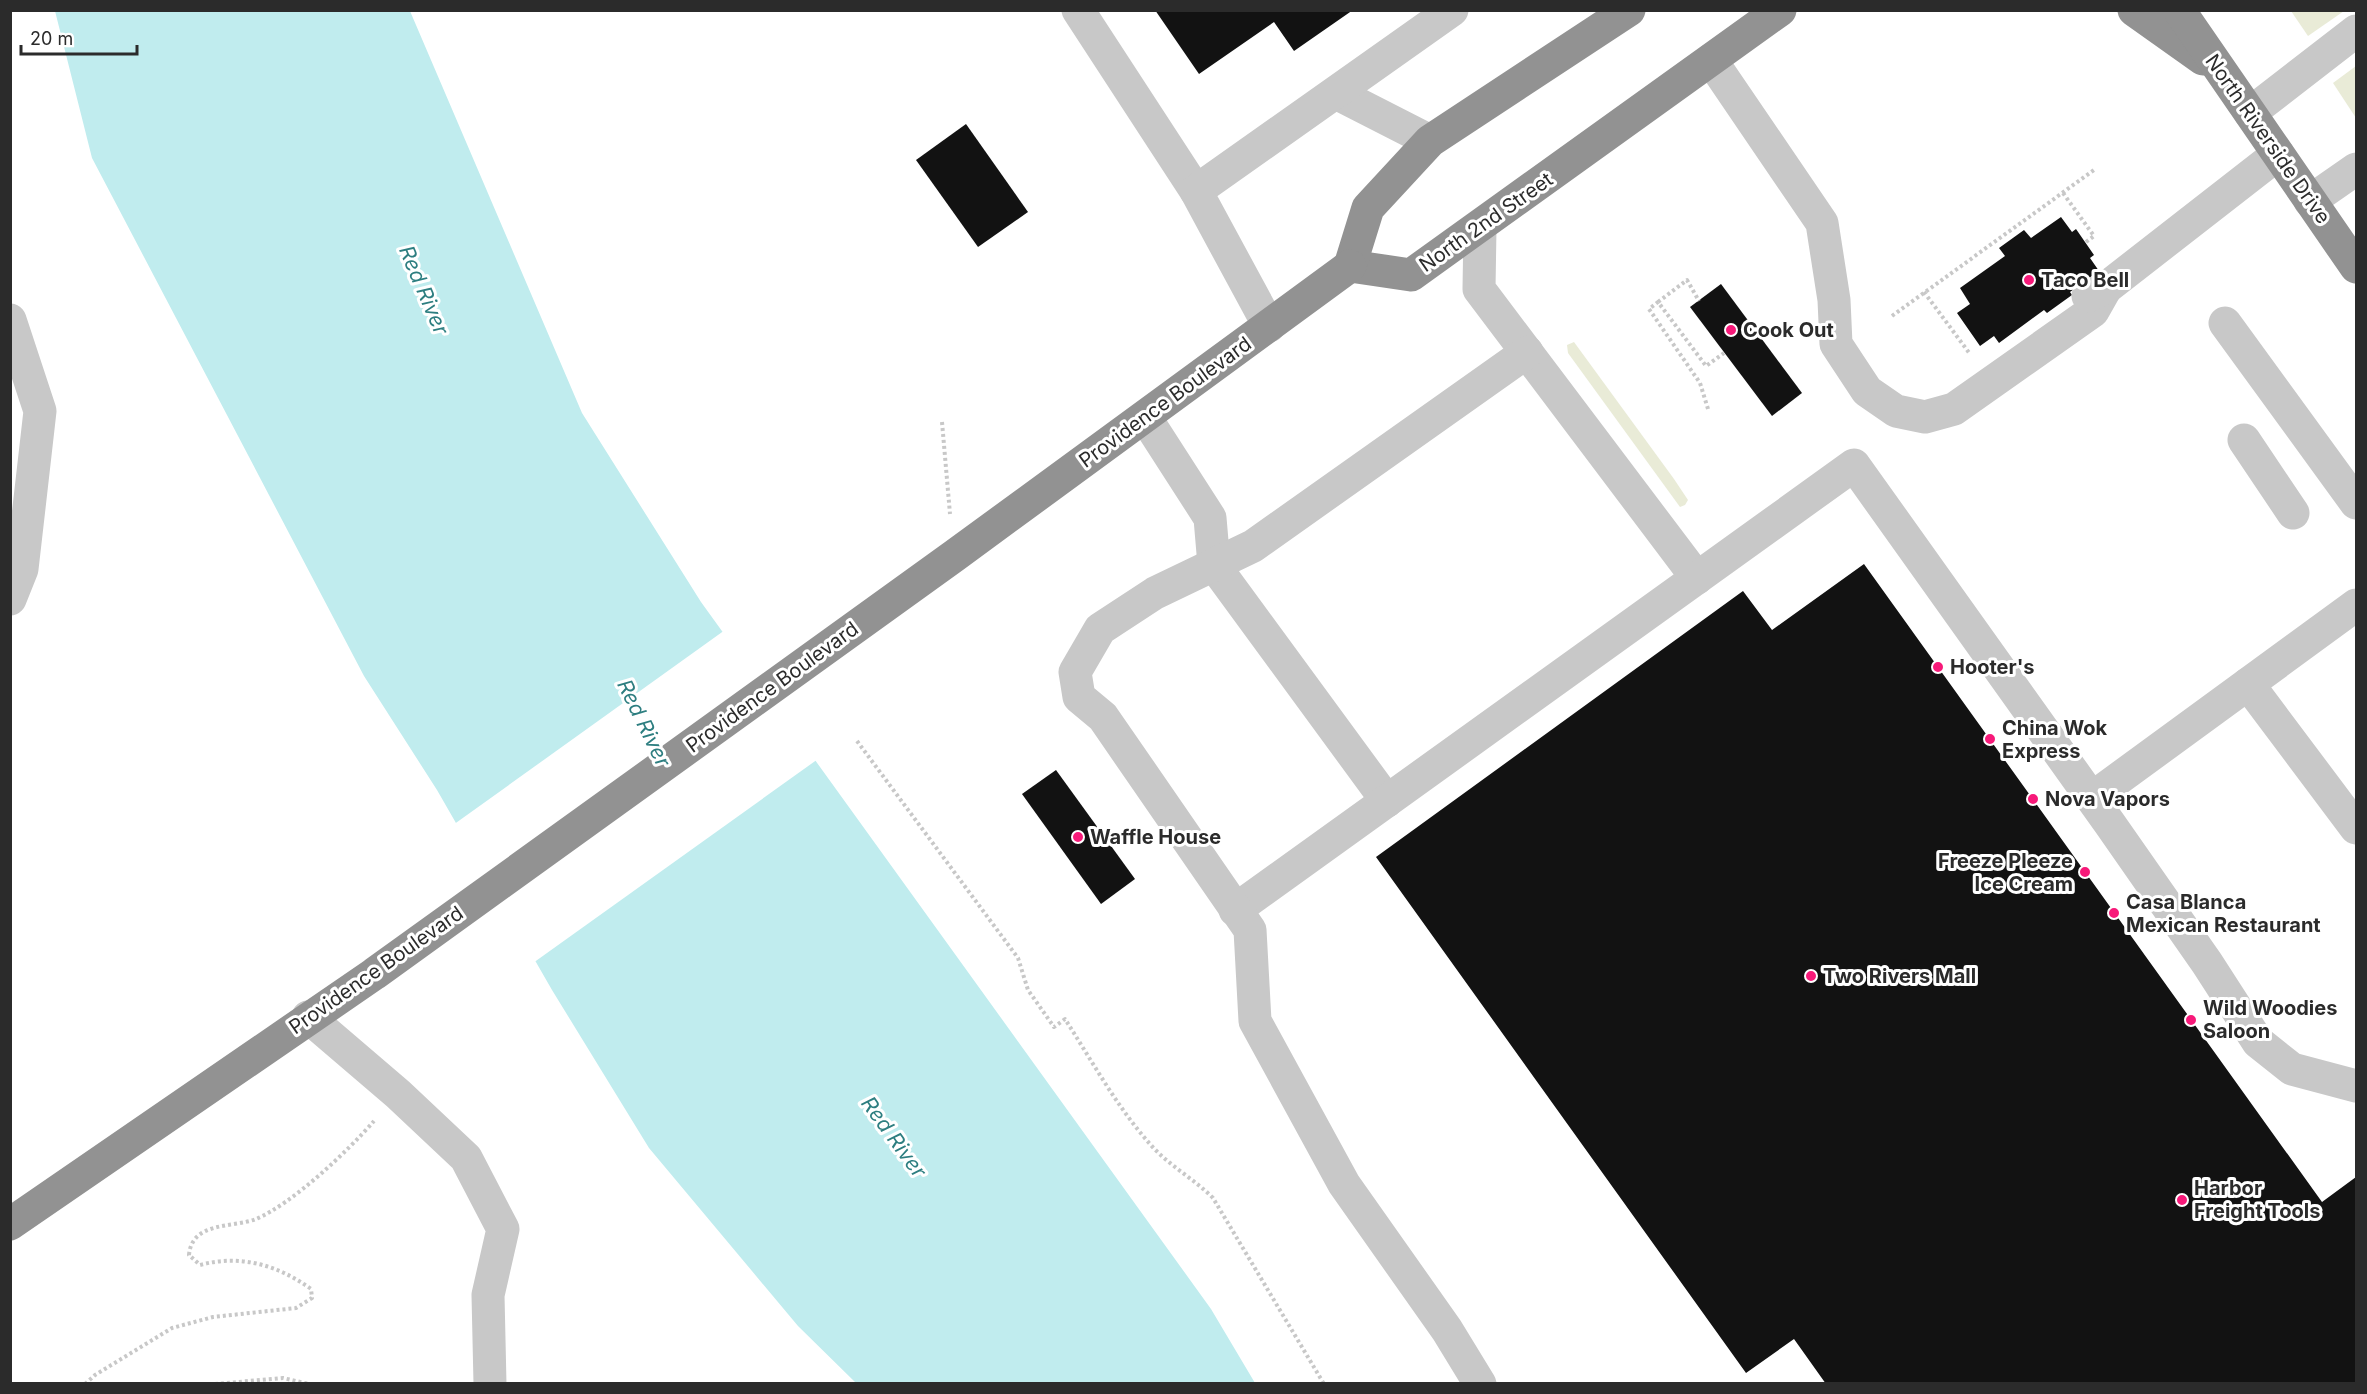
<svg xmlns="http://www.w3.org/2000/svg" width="2367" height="1394" viewBox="0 0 2367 1394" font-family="Inter,sans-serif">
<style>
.green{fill:#e9ebd7}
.water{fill:#c0ecee}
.pier{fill:#fff}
.building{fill:#121212}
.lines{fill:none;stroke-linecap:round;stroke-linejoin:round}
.path{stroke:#c8c8c8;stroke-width:4;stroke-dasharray:3 3;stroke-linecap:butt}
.minor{stroke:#c8c8c8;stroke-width:33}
.highway{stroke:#929292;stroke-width:33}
.poi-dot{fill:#f71979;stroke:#fff;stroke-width:2}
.labels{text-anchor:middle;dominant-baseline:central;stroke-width:6;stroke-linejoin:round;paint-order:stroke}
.street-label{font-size:20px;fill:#2b2b2b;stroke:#fff}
.poi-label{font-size:20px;font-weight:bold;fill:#2b2b2b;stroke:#fff;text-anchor:start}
.water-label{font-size:21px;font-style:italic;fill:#2d7e80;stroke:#fff}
</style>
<rect width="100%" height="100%" fill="#fff"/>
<g class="green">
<polygon points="2291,11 2344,11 2308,36"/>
<polygon points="2356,66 2356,118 2333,83"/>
<polygon points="1574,342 1674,479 1688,500 1685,505 1680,507 1568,353 1567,345"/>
</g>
<polygon class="water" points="55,11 410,11 582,413 701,602 1211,1309 1255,1383 856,1383 798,1326 649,1148 552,990 437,790 364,676 92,158"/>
<polygon class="pier" points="725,630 818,759 533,963 453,825"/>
<g class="building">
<polygon points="1155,10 1353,10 1294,51 1274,22 1199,74"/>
<polygon points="966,124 1028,212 978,247 916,160"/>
<polygon points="2061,217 2072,232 2076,229 2094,255 2090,258 2099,271 2070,292 2072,295 2047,313 2044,310 1999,343 1994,336 1980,346 1957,313 1970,304 1960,288 2005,256 1999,248 2024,230 2031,238"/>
<polygon points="1721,284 1802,393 1772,416 1690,307"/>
<polygon points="1864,564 2322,1202 2356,1177 2356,1384 1826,1384 1794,1339 1746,1373 1376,857 1743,591 1772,630"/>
<polygon points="1056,770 1135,879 1101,904 1022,794"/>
</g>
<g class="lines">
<g class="path">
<polyline points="2063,193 2094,236 2086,242"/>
<polyline points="1924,292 1970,354"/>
<polyline points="1658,302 1687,280 1699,301"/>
<polyline points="1892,316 2094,170"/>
<polyline points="1708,409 1700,383 1649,309 1658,302 1706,366 1724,353"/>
<polyline points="942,422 950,514"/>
<path d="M 857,741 L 1018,958 L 1028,990 L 1054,1027 L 1065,1019 C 1092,1061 1117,1107 1150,1144 C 1168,1165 1193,1178 1213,1198 L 1324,1384"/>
<path d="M 85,1384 L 95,1375 L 172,1328 L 213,1317 L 296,1308 L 312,1298 L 311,1289 C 278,1265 240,1254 200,1265 L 189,1255 C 192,1221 233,1228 256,1219 C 292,1204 348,1151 374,1121"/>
<polyline points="215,1384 283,1378 309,1384"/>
</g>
<g class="minor">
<polyline points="1078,10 1196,191"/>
<polyline points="1711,60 1822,223 1834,300 1836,344 1867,391 1896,411 1925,417 1954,409 2093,311 2106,288"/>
<polyline points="1336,93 1430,141"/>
<polyline points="2250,113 2356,31"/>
<polyline points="2310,201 2356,169"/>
<polyline points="1480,228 1479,289 1697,578"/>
<polyline points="2088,296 2106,288 2278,154"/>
<polyline points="10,320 40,411 22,569 10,599"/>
<polyline points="2225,323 2356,503"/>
<polyline points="1269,326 1196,191 1452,10"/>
<polyline points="1145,417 1210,518 1214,565 1387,801"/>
<polyline points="2244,440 2293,513"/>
<polyline points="2248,684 2356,828"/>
<polyline points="2092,798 2356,605"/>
<polyline points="1235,910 1854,465 2110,824 2207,963 2258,1042 2292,1069 2356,1086"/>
<polyline points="308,1017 398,1094 466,1158 503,1229 488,1295 490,1384"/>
<polyline points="1480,1384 1447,1330 1344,1184 1255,1021 1250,930 1103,717 1079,697 1075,672 1100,629 1155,593 1253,546 1527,352"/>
</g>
<g class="highway">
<polyline points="2134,10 2203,59"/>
<polyline points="2179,10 2356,267"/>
<polyline points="1350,266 1411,275 1780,10"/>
<polyline points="1350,266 1368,208 1430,141 1629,10"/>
<polyline points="10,1224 374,974 954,556 1350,266"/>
</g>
</g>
<g class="poi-dot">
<circle cx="2029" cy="280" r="6"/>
<circle cx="1731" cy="330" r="6"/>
<circle cx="1938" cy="667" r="6"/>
<circle cx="1990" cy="739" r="6"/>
<circle cx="2033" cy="799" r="6"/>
<circle cx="1078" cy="837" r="6"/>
<circle cx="2085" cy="872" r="6"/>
<circle cx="2114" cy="913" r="6"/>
<circle cx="1811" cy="976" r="6"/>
<circle cx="2191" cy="1020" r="6"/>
<circle cx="2182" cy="1200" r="6"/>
</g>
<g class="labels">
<g class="street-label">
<text transform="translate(2268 139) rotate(55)">North Riverside Drive</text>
<text transform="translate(1486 222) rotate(-35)">North 2nd Street</text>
<text transform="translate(1165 402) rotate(-36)">Providence Boulevard</text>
<text transform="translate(772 687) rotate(-36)">Providence Boulevard</text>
<text transform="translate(376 970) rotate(-35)">Providence Boulevard</text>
</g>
<g class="poi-label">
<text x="2041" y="280">Taco Bell</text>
<text x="1743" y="330">Cook Out</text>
<text x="1950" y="667">Hooter's</text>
<text x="2002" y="728">China Wok<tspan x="2002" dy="23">Express</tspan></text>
<text x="2045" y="799">Nova Vapors</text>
<text x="1090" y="837">Waffle House</text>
<text x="2073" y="861" text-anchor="end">Freeze Pleeze<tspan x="2073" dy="23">Ice Cream</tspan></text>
<text x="2126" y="902">Casa Blanca<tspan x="2126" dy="23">Mexican Restaurant</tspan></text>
<text x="1823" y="976">Two Rivers Mall</text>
<text x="2203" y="1008">Wild Woodies<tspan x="2203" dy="23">Saloon</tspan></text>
<text x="2194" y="1188">Harbor<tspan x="2194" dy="23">Freight Tools</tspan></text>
</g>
<g class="water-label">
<text transform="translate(424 290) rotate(67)">Red River</text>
<text transform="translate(644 723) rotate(64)">Red River</text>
<text transform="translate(894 1137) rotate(54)">Red River</text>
</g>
</g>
<rect width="2367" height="1394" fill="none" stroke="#2b2b2b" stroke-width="24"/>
<path d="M21 45v9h116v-9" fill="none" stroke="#2b2b2b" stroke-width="3"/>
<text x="30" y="45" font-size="18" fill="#2b2b2b" stroke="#ffffff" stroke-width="4.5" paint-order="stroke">20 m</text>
</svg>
